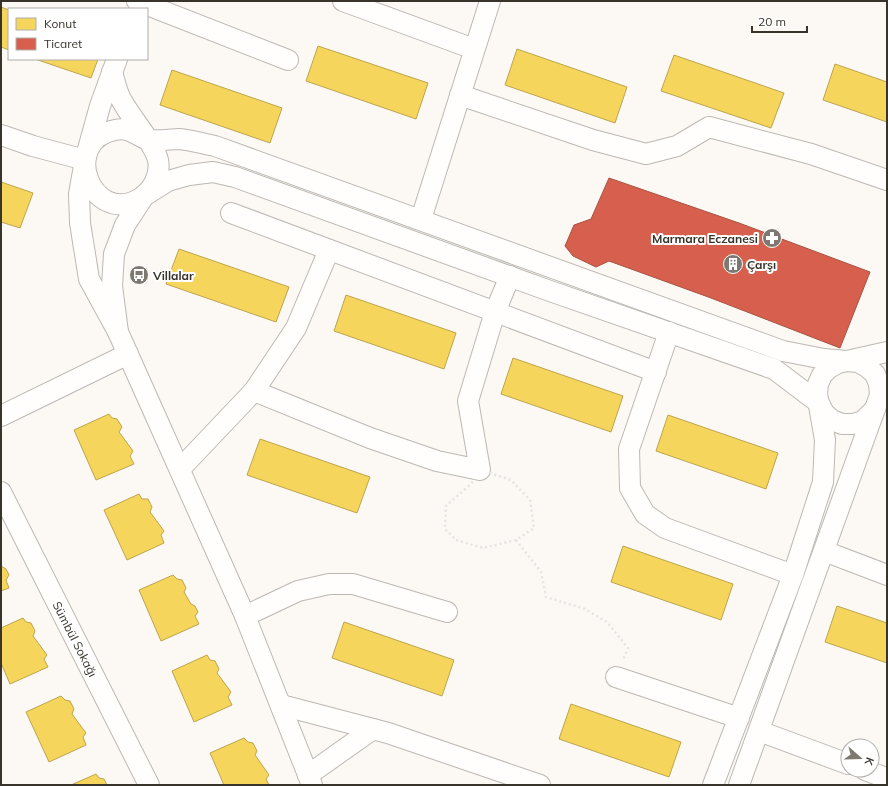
<svg xmlns="http://www.w3.org/2000/svg" width="888" height="786" viewBox="0 0 888 786" font-family="Mulish,sans-serif">
<style>
.homes{fill:#f6d55c;stroke:#bda54d}
.shops{fill:#d6604d;stroke:#a75343}
.lines{fill:none;stroke-linecap:round;stroke-linejoin:round}
.minor-casing{stroke:#bdb8b3;stroke-width:22}
.path{stroke:#e5e4e3;stroke-width:2.5;stroke-dasharray:2 3;stroke-linecap:butt}
.minor{stroke:#fffefd;stroke-width:20}
.labels{text-anchor:middle;dominant-baseline:central;stroke-width:4;stroke-linejoin:round;paint-order:stroke}
.poi-label{font-size:12px;font-weight:bold;fill:#39342b;stroke:#fff;text-anchor:start}
.street-label{font-size:12px;fill:#39342b;stroke:#fff}
</style>
<rect width="100%" height="100%" fill="#fcf8f4"/>
<g class="homes">
<polygon points="1,7 9,10 9,50 1,47"/>
<polygon points="318,46 428,83 416,119 306,81"/>
<polygon points="517,49 627,87 615,123 505,85"/>
<polygon points="674,55 784,93 771,128 661,91"/>
<polygon points="35,59 98,59 91,78"/>
<polygon points="835,64 887,82 887,122 823,100"/>
<polygon points="172,70 282,108 270,143 160,105"/>
<polygon points="1,182 33,193 20,228 1,222"/>
<polygon points="179,249 289,287 276,322 166,284"/>
<polygon points="346,295 456,333 444,369 334,331"/>
<polygon points="513,358 623,396 611,432 501,394"/>
<polygon points="109,414 112,418 117,419 122,427 119,432 133,451 130,456 134,464 96,480 74,430"/>
<polygon points="668,415 778,453 766,489 656,451"/>
<polygon points="260,439 370,477 357,513 247,475"/>
<polygon points="139,494 142,499 148,499 152,507 150,512 164,531 161,535 164,543 127,560 104,510"/>
<polygon points="623,546 733,584 721,620 611,582"/>
<polygon points="1,566 6,569 9,575 6,580 9,588 1,591"/>
<polygon points="173,575 177,579 182,580 186,588 184,592 191,604 195,606 198,612 195,616 199,624 161,641 139,590"/>
<polygon points="837,606 887,623 887,663 825,642"/>
<polygon points="23,618 26,622 31,623 35,631 33,636 47,655 44,659 48,667 10,684 1,663 1,628"/>
<polygon points="344,622 454,660 442,696 332,658"/>
<polygon points="207,655 210,660 215,661 219,669 217,673 231,692 228,697 232,705 194,722 172,671"/>
<polygon points="61,696 65,700 70,701 74,709 72,714 86,733 83,737 86,745 49,762 26,712"/>
<polygon points="571,704 681,742 669,777 559,739"/>
<polygon points="244,738 248,742 253,743 257,751 255,755 269,775 266,779 269,785 224,785 210,753"/>
<polygon points="96,774 99,778 104,779 107,785 71,785"/>
</g>
<polygon class="shops" points="609,178 739,223 870,272 840,348 711,298 609,261 596,267 573,256 565,246 574,225 591,219"/>
<g class="lines">
<defs>
<g id="minor">
<polyline points="137,1 288,60"/>
<polyline points="343,1 474,49"/>
<polyline points="117,59 100,106 85,160 79,194 80,223 89,279 118,332 245,616 312,785"/>
<path d="M 112,72 C 115,82 117,93 122,101 C 131,118 154,143 158,160 C 161,176 152,191 139,199 C 91,226 59,141 115,130 C 129,127 134,134 146,139 C 155,142 170,139 179,139 C 191,140 204,144 215,146 L 783,351 L 824,359 L 858,362 L 867,367 L 875,374 L 879,384 L 880,395 L 739,785"/>
<polyline points="460,95 593,140 646,154 677,146 709,127 811,154 887,180"/>
<polyline points="1,135 33,146 85,160"/>
<polyline points="231,213 656,372"/>
<polyline points="421,219 490,1"/>
<polyline points="118,332 112,286 114,254 125,225 144,196 168,181 189,175 213,172 235,177 550,291 774,369 819,403 824,413 832,420 842,424 853,424 863,421 875,409"/>
<polyline points="669,332 629,449 630,488 645,514 665,528 793,575"/>
<polyline points="254,391 370,438 437,461 480,470 468,401 495,312 510,276"/>
<polyline points="1,416 128,354"/>
<polyline points="180,469 254,391 296,328 329,250"/>
<polyline points="1,492 149,785"/>
<polyline points="824,551 887,575"/>
<polyline points="245,616 298,591 329,584 353,584 447,612"/>
<polyline points="616,677 739,718"/>
<polyline points="281,705 388,733 540,785"/>
<polyline points="759,731 848,764"/>
<polyline points="865,770 886,778"/>
<polyline points="308,775 373,729"/>
<polyline points="713,785 793,575 823,482 825,440 817,394 818,384 822,375 829,368 838,363 887,352"/>
</g>
</defs>
<use href="#minor" class="minor-casing"/>
<g class="path">
<polygon points="480,470 511,480 530,500 534,528 516,540 483,548 456,540 445,529 446,506 471,484"/>
<polyline points="516,540 541,572 546,597 585,609 607,622 628,648 623,660"/>
</g>
<use href="#minor" class="minor"/>
</g>
<defs>
<symbol id="pharmacy-disc" viewBox="-11 -11 22 22"><circle r="9.5" fill="#7d7971" stroke="#fff"/><path d="M-2-6h4v4h4v4h-4v4h-4v-4h-4v-4h4Z" fill="#fff"/></symbol>
<symbol id="building-disc" viewBox="-11 -11 22 22"><circle r="9.5" fill="#7d7971" stroke="#fff"/><path d="M-4-6H4V6H1V3H-1V6H-4ZM-2.5-4.3h1.7v1.8h-1.7ZM.8-4.3h1.7v1.8H.8ZM-2.5-1h1.7V.8h-1.7ZM.8-1h1.7V.8H.8Z" fill="#fff"/></symbol>
<symbol id="bus-disc" viewBox="-11 -11 22 22"><circle r="9.5" fill="#7d7971" stroke="#fff"/><path d="M-5-6H5V4H4V6H2V4H-2V6H-4V4H-5ZM-3.5-4V0h7V-4ZM-3.5 1.2v1.5H-2V1.2ZM2 1.2v1.5H3.5V1.2Z" fill="#fff"/></symbol>
</defs>
<g fill-rule="evenodd">
<use href="#pharmacy-disc" x="761" y="227" width="22" height="22"/>
<use href="#building-disc" x="722" y="253" width="22" height="22"/>
<use href="#bus-disc" x="128" y="264" width="22" height="22"/>
</g>
<g class="labels">
<g class="poi-label">
<text x="758" y="238" text-anchor="end">Marmara Eczanesi</text>
<text x="747" y="264">Çarşı</text>
<text x="153" y="275">Villalar</text>
</g>
<g class="street-label">
<text transform="translate(75 639) rotate(63)">Sümbül Sokağı</text>
</g>
</g>
<rect width="888" height="786" fill="none" stroke="#39342b" stroke-width="4"/>
<rect x="8" y="8" width="140" height="52" fill="#ffffff" stroke="#b0aeaa"/>
<rect x="16" y="18" width="20" height="12" fill="#f6d55c" stroke="#b0aeaa"/>
<text x="44" y="28" font-size="12" fill="#39342b">Konut</text>
<rect x="16" y="38" width="20" height="12" fill="#d6604d" stroke="#b0aeaa"/>
<text x="44" y="48" font-size="12" fill="#39342b">Ticaret</text>
<g transform="translate(860 758) rotate(110)"><circle r="19" fill="#ffffff" stroke="#b0aeaa"/>
<path d="M0-3L7 15L0 10L-7 15Z" fill="#7d7971"/>
<text y="-6" font-size="11" font-weight="bold" text-anchor="middle" fill="#39342b">K</text>
</g>
<path d="M752 26v6h55v-6" fill="none" stroke="#39342b" stroke-width="2"/>
<text x="758" y="26" font-size="12" fill="#39342b" stroke="#ffffff" stroke-width="3" paint-order="stroke">20 m</text>
</svg>
